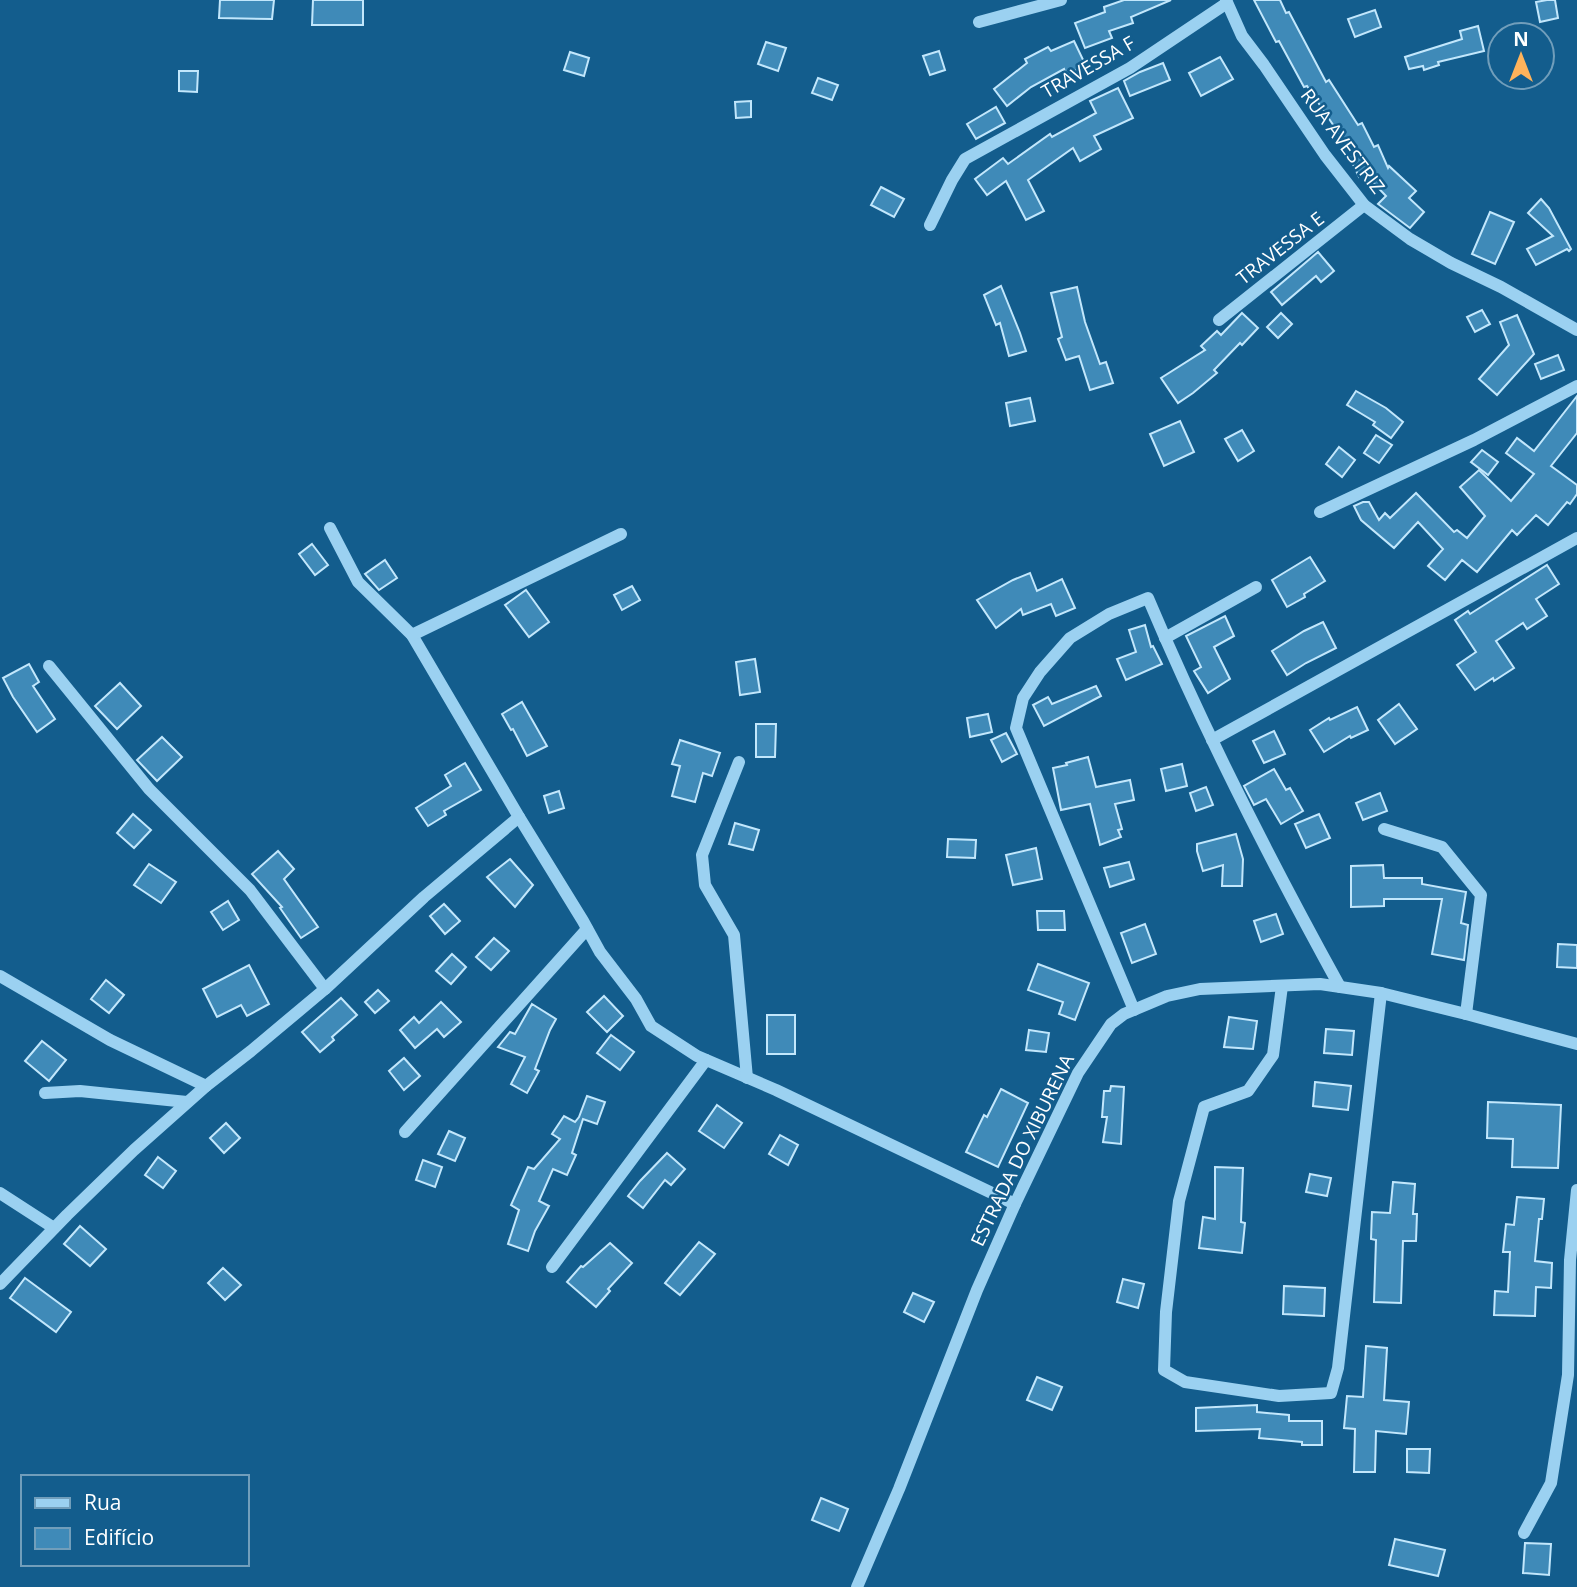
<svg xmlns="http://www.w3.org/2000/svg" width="1577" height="1587" viewBox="0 0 1577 1587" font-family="'Open Sans',sans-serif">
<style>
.building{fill:#3f8ab8;stroke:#c2e7fc;stroke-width:2}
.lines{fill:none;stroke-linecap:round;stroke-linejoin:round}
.minor{stroke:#9bd1f1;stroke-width:12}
.labels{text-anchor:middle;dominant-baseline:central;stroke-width:5;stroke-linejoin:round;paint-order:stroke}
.street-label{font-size:19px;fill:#fff;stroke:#135d8d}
</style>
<rect width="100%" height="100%" fill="#135d8d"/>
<g class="building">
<polygon points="220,0 274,0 272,19 219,18"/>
<polygon points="313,0 363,0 363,25 312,25"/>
<polygon points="1124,0 1171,0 1131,17 1133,23 1109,31 1112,38 1085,48 1075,23 1105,12 1104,7"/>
<polygon points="1254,0 1280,0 1286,13 1289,12 1326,82 1329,80 1358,125 1362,123 1374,147 1378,145 1388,168 1389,166 1416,191 1409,198 1424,212 1410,228 1378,204 1386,196 1365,174 1359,177 1350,158 1354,156 1307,86 1304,87 1279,41 1276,42"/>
<polygon points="1547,0 1555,0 1558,18 1540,22 1536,2"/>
<polygon points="1375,10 1381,27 1355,37 1348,19"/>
<polygon points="1478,26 1484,51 1438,62 1439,65 1424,70 1423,66 1409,69 1405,57 1462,39 1460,31"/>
<polygon points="1074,41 1086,66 1066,75 1064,69 1031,87 1007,106 994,89 1027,63 1025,59 1048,47 1051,51"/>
<polygon points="766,42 786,48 778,71 758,64"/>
<polygon points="939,51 945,70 930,75 923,56"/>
<polygon points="570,52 589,58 584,76 564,70"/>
<polygon points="1220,57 1233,79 1201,96 1189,73"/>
<polygon points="1163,63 1170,80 1130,96 1124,81 1140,72"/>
<polygon points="179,71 198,71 197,92 179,91"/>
<polygon points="818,78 838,85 832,100 812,93"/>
<polygon points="1118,88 1133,118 1094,136 1101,149 1080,161 1073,148 1028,180 1044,211 1026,220 1006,181 987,195 975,179 1003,158 1008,164 1050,134 1052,137 1096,113 1090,101"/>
<polygon points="751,101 751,117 736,118 735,102"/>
<polygon points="996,107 1005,123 976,139 967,124"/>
<polygon points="881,187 904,199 894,217 871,205"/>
<polygon points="1541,199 1549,208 1571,249 1569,251 1567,249 1536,265 1527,249 1553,236 1528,213"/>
<polygon points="1490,212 1514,222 1495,264 1472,254"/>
<polygon points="1318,252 1334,271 1321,282 1316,276 1282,305 1271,292"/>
<polygon points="1001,286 1020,333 1026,351 1009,356 1000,323 996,325 984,295"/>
<polygon points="1077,287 1085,322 1100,364 1106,362 1113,383 1090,390 1079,356 1066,360 1058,339 1062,337 1051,293"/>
<polygon points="1482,310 1490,324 1475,332 1467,317"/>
<polygon points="1242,313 1258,328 1242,345 1240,343 1214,370 1217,373 1193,393 1178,403 1161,378 1205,350 1201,346 1217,331 1221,335"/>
<polygon points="1281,313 1292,324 1278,338 1267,327"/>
<polygon points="1517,315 1534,354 1497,395 1479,379 1509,345 1500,322"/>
<polygon points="1558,355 1564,370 1541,379 1535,364"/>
<polygon points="1356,391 1386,408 1403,422 1391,438 1373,425 1375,422 1347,405"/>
<polygon points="1577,396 1577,433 1551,466 1577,485 1577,494 1570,504 1567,502 1548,525 1536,515 1517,535 1512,530 1477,572 1462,560 1445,580 1428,566 1443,549 1418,522 1394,548 1361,520 1354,506 1363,502 1369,502 1379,520 1385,513 1390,518 1416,493 1454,532 1457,530 1467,538 1485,516 1460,487 1479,470 1511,501 1534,474 1506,453 1517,438 1534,451"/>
<polygon points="1030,398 1035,421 1010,426 1006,403"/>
<polygon points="1180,421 1194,452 1164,466 1150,434"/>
<polygon points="1242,430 1254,451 1238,461 1225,439"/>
<polygon points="1376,435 1392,445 1379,463 1364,453"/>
<polygon points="1339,447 1355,460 1342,477 1326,464"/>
<polygon points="1482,450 1498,462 1488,475 1471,462"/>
<polygon points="312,544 328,565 315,575 299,554"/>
<polygon points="1310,557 1325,581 1304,594 1305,597 1287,607 1272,580"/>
<polygon points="385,560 397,578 379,590 365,574"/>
<polygon points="1547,565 1559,584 1536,599 1547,616 1527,629 1523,623 1496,641 1514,668 1494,681 1493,678 1475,690 1457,665 1476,652 1455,620 1468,611 1470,614"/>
<polygon points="1030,573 1037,591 1062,579 1075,608 1056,616 1051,604 1023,615 1021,609 996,628 977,600 1013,580"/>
<polygon points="632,586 640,600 622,610 614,595"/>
<polygon points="526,590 549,622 529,637 505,605"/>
<polygon points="1225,616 1234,636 1214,647 1230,679 1208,693 1194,671 1201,667 1186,636"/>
<polygon points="1323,622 1336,648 1306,663 1287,675 1272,651 1304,631"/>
<polygon points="1145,625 1151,647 1153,646 1162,664 1126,680 1117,659 1136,652 1129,630"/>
<polygon points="755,659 760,692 740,695 736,662"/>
<polygon points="29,664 39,682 33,686 55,719 37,732 13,697 3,678"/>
<polygon points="120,683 141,706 117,729 95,706"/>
<polygon points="1096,686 1101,696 1044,726 1033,705 1048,697 1052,704"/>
<polygon points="522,702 547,746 527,756 513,729 511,730 502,714"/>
<polygon points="1399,704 1417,729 1395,744 1378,720"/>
<polygon points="1357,707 1368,730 1351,738 1350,736 1324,752 1310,730 1329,718 1330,720"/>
<polygon points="988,714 992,732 970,737 967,718"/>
<polygon points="756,724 776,724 775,757 756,757"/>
<polygon points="1274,731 1285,754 1264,763 1253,741"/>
<polygon points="1006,733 1017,754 1002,762 991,740"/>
<polygon points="162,737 182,757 157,781 137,760"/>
<polygon points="680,740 720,753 712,776 703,773 695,802 672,796 680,766 672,764"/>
<polygon points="1088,757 1096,787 1130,780 1134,800 1115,804 1122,829 1118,830 1121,837 1100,845 1090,804 1061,810 1053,768 1067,765 1066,763"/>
<polygon points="465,763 481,790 444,811 446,815 428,826 416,808 451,786 445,775"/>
<polygon points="1182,764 1187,786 1166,791 1161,769"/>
<polygon points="1274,769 1286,790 1290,788 1303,811 1281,824 1266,799 1254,805 1244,786"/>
<polygon points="1206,787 1213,805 1196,811 1190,793"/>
<polygon points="559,791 564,808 549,813 544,796"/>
<polygon points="1380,793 1387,811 1363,820 1356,803"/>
<polygon points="133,814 151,830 134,848 117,833"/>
<polygon points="1319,814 1330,838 1306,848 1295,824"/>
<polygon points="735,823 759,830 753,850 729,844"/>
<polygon points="1236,834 1243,859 1242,886 1222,886 1223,865 1203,871 1197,851 1197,844"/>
<polygon points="948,839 976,840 975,858 947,857"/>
<polygon points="1036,848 1042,879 1013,885 1006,855"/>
<polygon points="278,851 294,869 284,879 318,927 301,938 280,908 282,907 252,874"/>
<polygon points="510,859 533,885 515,907 487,877"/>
<polygon points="1129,862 1134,879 1110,887 1104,868"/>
<polygon points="149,864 176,882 161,903 134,885"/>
<polygon points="1383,865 1384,878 1422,878 1422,884 1466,892 1461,923 1468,925 1464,960 1432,954 1442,899 1384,899 1384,906 1351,907 1351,866"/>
<polygon points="228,901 239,920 223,930 211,912"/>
<polygon points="444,904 460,921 445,934 430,916"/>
<polygon points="1037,911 1064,911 1065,930 1038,930"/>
<polygon points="1276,914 1283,934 1261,942 1254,921"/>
<polygon points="1145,924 1156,954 1132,963 1121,933"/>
<polygon points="494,938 509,951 491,970 476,957"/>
<polygon points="1558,944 1577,945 1577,968 1557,967"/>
<polygon points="452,954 466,967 451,984 436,971"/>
<polygon points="1038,964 1089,983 1075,1020 1059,1014 1063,1002 1028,990"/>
<polygon points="249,965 269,1004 247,1016 241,1005 217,1017 203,989"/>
<polygon points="106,980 124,995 109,1013 91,999"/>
<polygon points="378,990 389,1001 375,1013 365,1002"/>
<polygon points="604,996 623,1016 607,1032 587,1012"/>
<polygon points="341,998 357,1015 332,1037 334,1040 320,1052 302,1032"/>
<polygon points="441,1002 461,1022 444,1037 437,1029 415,1048 400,1030 414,1017 419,1023"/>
<polygon points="532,1004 556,1019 550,1030 535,1069 539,1071 527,1093 511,1084 525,1057 498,1047 510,1032 515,1034"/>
<rect x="767" y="1015" width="28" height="39"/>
<polygon points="1229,1017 1257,1021 1253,1049 1224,1047"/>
<polygon points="1326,1029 1354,1031 1352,1055 1324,1053"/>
<polygon points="1029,1030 1049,1033 1046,1052 1026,1050"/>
<polygon points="611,1035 634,1052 620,1070 597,1053"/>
<polygon points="42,1041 66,1060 49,1081 25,1061"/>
<polygon points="404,1058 420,1076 404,1090 389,1071"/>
<polygon points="1315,1082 1351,1086 1348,1110 1313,1106"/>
<polygon points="1111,1086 1124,1087 1121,1144 1103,1142 1107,1117 1102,1117 1104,1091 1110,1091"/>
<polygon points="1001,1089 1028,1103 998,1167 966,1152 984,1115 987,1117"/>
<polygon points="587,1096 605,1102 597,1124 583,1119 572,1153 576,1155 567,1175 553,1169 539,1201 549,1206 535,1231 528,1251 508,1244 519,1210 511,1205 528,1167 534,1169 560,1139 552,1134 564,1116 575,1122 579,1117"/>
<polygon points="1488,1102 1561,1105 1558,1168 1512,1167 1513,1139 1487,1138"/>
<polygon points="717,1105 742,1123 724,1148 699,1131"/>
<polygon points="226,1123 240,1138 224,1153 210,1138"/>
<polygon points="449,1131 465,1138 455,1161 438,1154"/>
<polygon points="780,1135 798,1145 788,1165 769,1154"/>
<polygon points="667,1153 685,1169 671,1185 665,1180 643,1208 628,1196 640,1181"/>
<polygon points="158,1157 176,1171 163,1188 145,1175"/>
<polygon points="423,1160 442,1167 435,1187 416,1180"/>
<polygon points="1215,1167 1243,1168 1241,1222 1245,1223 1242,1253 1199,1248 1203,1217 1215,1219"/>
<polygon points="1310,1174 1331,1178 1327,1196 1306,1192"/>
<polygon points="1393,1182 1415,1184 1413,1214 1417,1214 1416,1241 1403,1241 1401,1303 1374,1302 1376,1240 1371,1239 1372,1212 1390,1213"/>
<polygon points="1517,1197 1544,1199 1542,1219 1539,1219 1535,1261 1552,1263 1551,1288 1536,1287 1535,1316 1494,1315 1495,1291 1508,1292 1510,1252 1503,1252 1506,1224 1514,1225"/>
<polygon points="80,1226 106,1249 90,1266 64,1244"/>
<polygon points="699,1242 715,1254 680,1295 665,1283"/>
<polygon points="610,1243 632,1263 608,1289 610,1291 596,1307 567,1282 581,1266 583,1267"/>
<polygon points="223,1268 241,1285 225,1300 208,1283"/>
<polygon points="25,1278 71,1312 56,1332 10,1298"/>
<polygon points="1123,1279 1144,1284 1138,1308 1117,1302"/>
<polygon points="1284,1286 1325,1288 1324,1316 1283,1314"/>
<polygon points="913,1293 934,1302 924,1322 904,1312"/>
<polygon points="1366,1346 1387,1348 1384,1400 1409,1402 1406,1434 1376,1431 1375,1472 1354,1472 1355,1429 1344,1428 1347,1396 1363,1397"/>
<polygon points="1037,1377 1062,1387 1052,1410 1027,1400"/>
<polygon points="1257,1405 1257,1412 1289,1415 1289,1421 1322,1421 1322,1445 1302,1445 1302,1442 1259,1438 1260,1429 1196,1431 1196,1408"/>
<polygon points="1407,1449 1430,1449 1429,1473 1407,1472"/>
<polygon points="821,1498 848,1509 839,1531 812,1520"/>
<polygon points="1395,1539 1445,1550 1438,1576 1389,1565"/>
<polygon points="1525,1543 1551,1544 1549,1575 1523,1573"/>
</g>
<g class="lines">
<g class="minor">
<polyline points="1226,0 1242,36 1264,65 1325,155 1364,205 1410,239 1451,263 1501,287 1577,330"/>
<polyline points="979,22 1061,0"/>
<polyline points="930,225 952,180 965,159 1130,68 1227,3"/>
<polyline points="1219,320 1364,205"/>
<polyline points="1320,512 1474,440 1577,386"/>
<polyline points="330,528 358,582 412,635 519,817 583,921 600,952 636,999 651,1026 697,1056 776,1090 1015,1204"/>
<polyline points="412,635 621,534"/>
<polyline points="1165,638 1256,587"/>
<polyline points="49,666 149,789 250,890 325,989"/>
<polyline points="1212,740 1577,538"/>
<polyline points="739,762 702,855 705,885 734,935 747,1078"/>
<polyline points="1384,829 1442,847 1481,895 1466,1014"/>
<polyline points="0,976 110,1040 206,1086"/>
<polyline points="1282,986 1273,1055 1248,1091 1204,1107 1179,1201 1166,1312 1164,1370 1185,1382 1279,1396 1331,1393 1338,1368 1381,993"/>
<path d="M 1134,1010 L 1016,728 L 1023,698 L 1040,672 L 1070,638 L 1109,614 L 1148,598 C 1204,731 1270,860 1340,987"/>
<polyline points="45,1093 80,1091 187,1102"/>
<polyline points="405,1132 587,929"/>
<polyline points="0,1193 54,1228"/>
<polyline points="552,1267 706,1060"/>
<polyline points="0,1284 67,1215 134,1150 206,1086 251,1051 325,989 424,897 519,817"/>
<polyline points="1524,1533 1551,1483 1568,1375 1570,1260 1577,1190"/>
<polyline points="857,1587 899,1489 977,1290 1015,1204 1078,1073 1111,1024 1124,1014 1167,996 1200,989 1320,984 1381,993 1466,1014 1577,1044"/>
</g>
</g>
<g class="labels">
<g class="street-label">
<text transform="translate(1088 67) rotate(-30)">TRAVESSA F</text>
<text transform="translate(1343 141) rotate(53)">RUA AVESTRIZ</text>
<text transform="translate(1280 248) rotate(-38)">TRAVESSA E</text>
<text transform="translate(1022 1150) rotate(-64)">ESTRADA DO XIBURENA</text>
</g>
</g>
<rect x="21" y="1475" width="228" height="91" fill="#135d8d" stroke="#719ebb" stroke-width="2"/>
<rect x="35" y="1498" width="35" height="10" fill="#9bd1f1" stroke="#719ebb" stroke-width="2"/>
<text x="84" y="1510" font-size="21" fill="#ffffff">Rua</text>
<rect x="35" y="1528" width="35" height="21" fill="#3f8ab8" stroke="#719ebb" stroke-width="2"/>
<text x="84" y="1545" font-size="21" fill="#ffffff">Edifício</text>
<g transform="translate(1521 56)"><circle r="33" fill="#135d8d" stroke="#719ebb" stroke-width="2"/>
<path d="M0-5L12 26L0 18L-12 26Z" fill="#ffb35b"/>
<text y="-10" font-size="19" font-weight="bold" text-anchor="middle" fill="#ffffff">N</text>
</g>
</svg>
